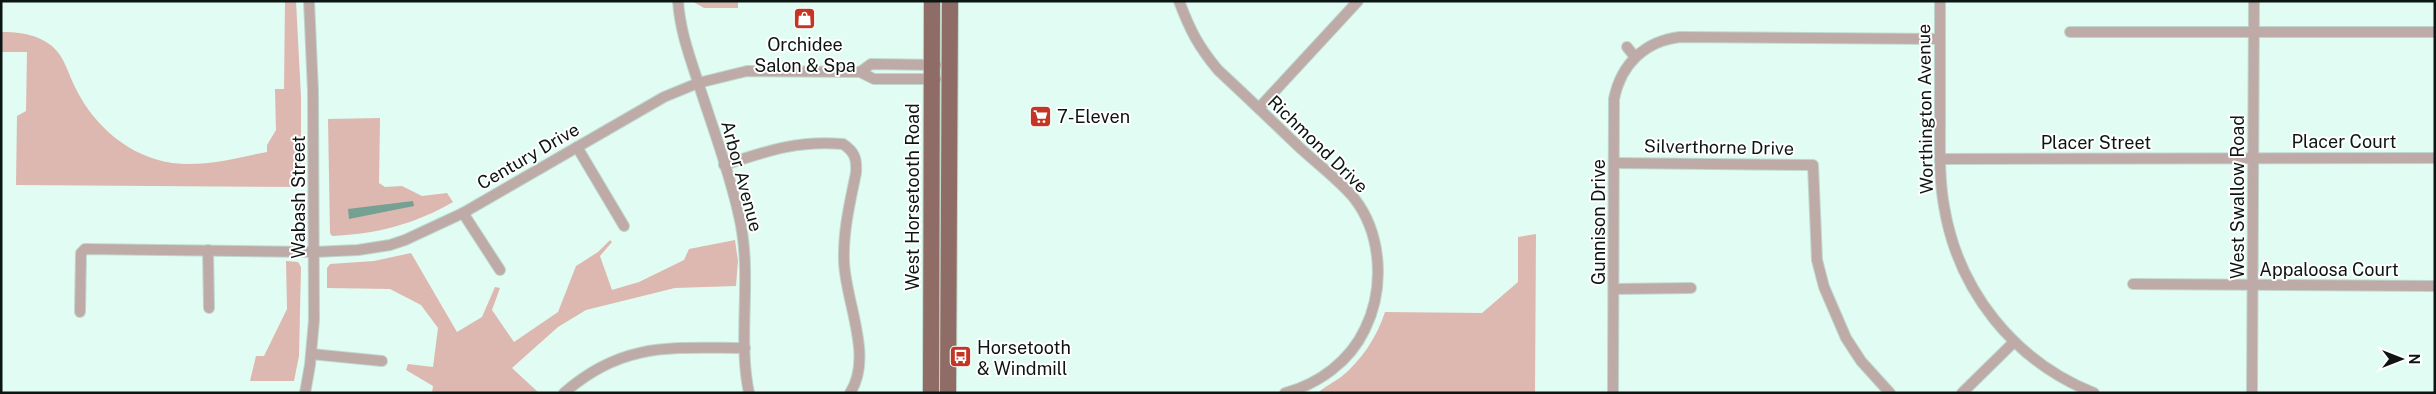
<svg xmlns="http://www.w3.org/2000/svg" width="2436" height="394" viewBox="0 0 2436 394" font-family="'Public Sans',sans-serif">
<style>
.green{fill:#ddb8b1}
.water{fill:#74a192}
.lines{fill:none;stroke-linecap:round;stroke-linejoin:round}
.street-casing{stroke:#bfd7ce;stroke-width:12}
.primary-casing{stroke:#bfd7ce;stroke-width:18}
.street{stroke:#beaaa6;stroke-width:10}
.primary{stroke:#8f6c65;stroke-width:16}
.labels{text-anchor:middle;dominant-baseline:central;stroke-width:4;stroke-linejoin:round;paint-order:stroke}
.poi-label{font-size:18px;fill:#0c1512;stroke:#fff;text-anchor:start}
.street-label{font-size:18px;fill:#0c1512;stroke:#fff}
</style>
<rect width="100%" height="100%" fill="#e1fcf2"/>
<g class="green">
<path d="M 285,1 L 296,1 L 301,97 L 301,187 L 16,185 L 17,116 L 26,111 L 27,52 L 1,52 L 1,32 C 19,32 37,34 52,46 C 65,57 68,74 76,89 C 94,126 130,157 172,163 C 205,167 235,158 267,152 L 267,145 L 276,130 L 275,89 L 284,89 Z"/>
<polygon points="692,1 738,1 738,8 704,8"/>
<path d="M 380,118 L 379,183 L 385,187 L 402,186 L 422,196 L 447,193 L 453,202 C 415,224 377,234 332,236 L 330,233 L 328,119 Z"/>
<path d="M 1536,234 L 1535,393 L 1318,393 C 1325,386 1333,383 1341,377 C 1361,361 1377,337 1385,312 L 1482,313 L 1518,282 L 1518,237 Z"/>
<polygon points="610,240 612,242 600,256 612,290 639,282 684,260 689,249 735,240 738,261 736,286 675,288 586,310 558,327 512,368 539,393 432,393 433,386 406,370 408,364 433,367 438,328 421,305 390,289 327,288 327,268 330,264 374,261 411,253 457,332 482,317 495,287 500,288 492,310 514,342 558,312 576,266 598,252"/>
<polygon points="286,261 298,262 301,267 299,356 294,381 250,381 256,356 264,356 287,309"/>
</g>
<polygon class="water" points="413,201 414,206 349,219 348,209"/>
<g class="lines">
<defs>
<g id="street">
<path d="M 678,1 C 680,30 689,55 698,82 C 712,126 729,170 739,216 C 753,275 737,336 749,393"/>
<path d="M 1179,1 C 1190,30 1198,46 1218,70 C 1245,95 1272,121 1298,146 C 1316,163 1338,179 1354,198 C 1382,234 1385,288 1365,329 C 1350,361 1319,384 1285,393"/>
<path d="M 1940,1 C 1940,41 1940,80 1940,119 C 1940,148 1939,178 1944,206 C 1958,291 2014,361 2094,393"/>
<polyline points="2070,32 2435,32"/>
<polyline points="1627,47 1635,57"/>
<polyline points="860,72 871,64 936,65"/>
<polyline points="1259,108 1358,1"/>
<polyline points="577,147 624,226"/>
<polyline points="1940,159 2435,158"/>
<polyline points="1615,163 1813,165 1817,260 1824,287 1846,338 1861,361 1890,393"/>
<path d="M 724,165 C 767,151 797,140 843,144 C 855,152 857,159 856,173 C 850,202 843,231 844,261 C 845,301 874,357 850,393"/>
<polyline points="463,213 500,270"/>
<polyline points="208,250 209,308"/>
<polyline points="2133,284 2435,286"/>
<polyline points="1615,289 1691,288"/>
<polyline points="80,312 81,253 85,249 314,252 358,250 390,245 405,240 463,213 664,97 698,83 747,71 860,72 874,79 936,79"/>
<polyline points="311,354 382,361"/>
<polyline points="305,393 310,365 314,320 313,91 309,1"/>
<path d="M 564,393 C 623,341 672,348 745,348"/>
<path d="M 1613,393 L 1614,99 C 1621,64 1645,41 1680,37 L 1940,39"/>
<polyline points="1962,393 2014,342"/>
<polyline points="2252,393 2254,1"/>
</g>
<g id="primary">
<polyline points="931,393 932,1"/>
<polyline points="948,393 950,1"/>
</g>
</defs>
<use href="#street" class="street-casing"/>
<use href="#primary" class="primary-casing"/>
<use href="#street" class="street"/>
<use href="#primary" class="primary"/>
</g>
<defs>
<symbol id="shop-square" viewBox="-11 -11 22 22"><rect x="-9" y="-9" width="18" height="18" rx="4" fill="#c23623" stroke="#fff"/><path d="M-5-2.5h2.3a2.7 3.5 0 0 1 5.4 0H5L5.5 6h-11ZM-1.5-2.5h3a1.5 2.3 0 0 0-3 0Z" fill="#fff"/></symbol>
<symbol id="supermarket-square" viewBox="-11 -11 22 22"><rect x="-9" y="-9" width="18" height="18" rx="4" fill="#c23623" stroke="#fff"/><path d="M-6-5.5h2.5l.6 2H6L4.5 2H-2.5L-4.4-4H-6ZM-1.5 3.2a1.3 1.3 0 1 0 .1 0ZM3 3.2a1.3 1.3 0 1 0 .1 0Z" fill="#fff"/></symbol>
<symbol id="bus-square" viewBox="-11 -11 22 22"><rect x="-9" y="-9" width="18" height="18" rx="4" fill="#c23623" stroke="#fff"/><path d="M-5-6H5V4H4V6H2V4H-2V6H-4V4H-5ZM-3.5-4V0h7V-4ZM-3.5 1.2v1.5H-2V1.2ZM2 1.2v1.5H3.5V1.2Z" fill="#fff"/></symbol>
</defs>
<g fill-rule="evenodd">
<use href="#shop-square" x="792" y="6" width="25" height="25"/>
<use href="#supermarket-square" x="1028" y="104" width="25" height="25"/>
<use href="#bus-square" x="948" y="344" width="25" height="25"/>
</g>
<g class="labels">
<g class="poi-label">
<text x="805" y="44" text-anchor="middle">Orchidee<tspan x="805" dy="21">Salon &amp; Spa</tspan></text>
<text x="1057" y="116">7-Eleven</text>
<text x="977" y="347">Horsetooth<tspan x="977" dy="21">&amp; Windmill</tspan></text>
</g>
<g class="street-label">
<text transform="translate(1925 109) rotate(-91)">Worthington Avenue</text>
<text x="2344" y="141">Placer Court</text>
<text x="2096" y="142">Placer Street</text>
<text transform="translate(1318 144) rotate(44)">Richmond Drive</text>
<text transform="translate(1719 147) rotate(1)">Silverthorne Drive</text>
<text transform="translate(528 156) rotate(-30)">Century Drive</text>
<text transform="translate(742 176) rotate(75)">Arbor Avenue</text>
<text transform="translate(298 197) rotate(-90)">Wabash Street</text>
<text transform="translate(912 197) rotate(-90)">West Horsetooth Road</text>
<text transform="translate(2237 197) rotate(-90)">West Swallow Road</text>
<text transform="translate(1598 222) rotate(-90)">Gunnison Drive</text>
<text x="2329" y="269">Appaloosa Court</text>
</g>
</g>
<rect width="2436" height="394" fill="none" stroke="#0c1512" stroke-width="5"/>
<g transform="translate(2401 359) rotate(90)" stroke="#ffffff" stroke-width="4" paint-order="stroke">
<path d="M0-4L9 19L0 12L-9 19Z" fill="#0c1512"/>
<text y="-8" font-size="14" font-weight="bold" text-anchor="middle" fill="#0c1512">N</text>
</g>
</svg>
